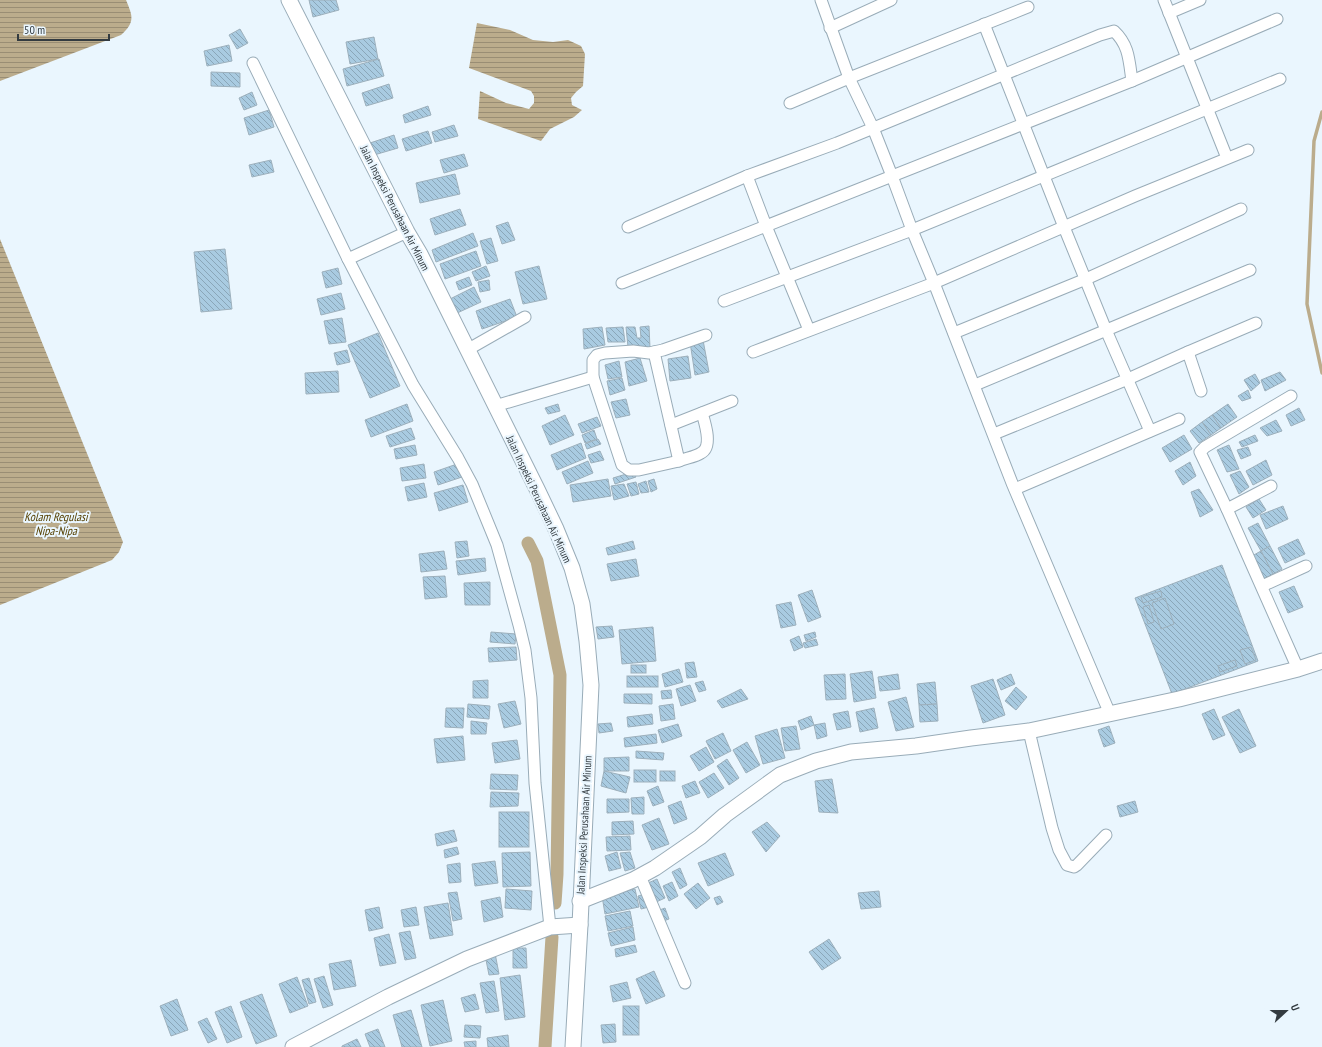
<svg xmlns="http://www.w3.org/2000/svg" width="1322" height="1047" viewBox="0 0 1322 1047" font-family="'PT Sans Narrow',sans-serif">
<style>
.water{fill:url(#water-rules)}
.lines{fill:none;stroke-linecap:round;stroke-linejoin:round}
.stream{stroke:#bbac8c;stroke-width:3.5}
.canal{stroke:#bbac8c;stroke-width:13}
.building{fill:url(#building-back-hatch);stroke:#9db0bc}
.street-casing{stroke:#99acb8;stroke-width:13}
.secondary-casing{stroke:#99acb8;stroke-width:17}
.street{stroke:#fff;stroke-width:11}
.secondary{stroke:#fff;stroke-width:15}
.labels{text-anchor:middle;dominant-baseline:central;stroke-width:4;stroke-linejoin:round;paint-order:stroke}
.street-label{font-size:11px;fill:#333b40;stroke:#eaf6fe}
.water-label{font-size:12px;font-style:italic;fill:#574204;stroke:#eaf6fe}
</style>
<defs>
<pattern id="water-rules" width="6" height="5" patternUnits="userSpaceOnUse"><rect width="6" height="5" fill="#bbac8c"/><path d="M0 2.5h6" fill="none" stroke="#998d74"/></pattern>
<pattern id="building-back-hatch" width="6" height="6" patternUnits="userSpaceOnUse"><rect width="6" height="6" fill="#a9cbe1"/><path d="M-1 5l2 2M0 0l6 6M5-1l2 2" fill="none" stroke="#8aa6b8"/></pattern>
</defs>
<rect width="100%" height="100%" fill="#eaf6fe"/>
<g class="water">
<path d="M 0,0 L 126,0 C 133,17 135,22 121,35 L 0,81 Z"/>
<polygon points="477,23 510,30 533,40 553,42 568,40 581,46 585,54 583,86 576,92 571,98 572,105 582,110 574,117 550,129 541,141 478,119 480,91 506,103 529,109 534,103 534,96 531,91 469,68"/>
<polygon points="0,239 123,542 119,552 112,560 0,605"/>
</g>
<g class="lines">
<polyline class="stream" points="1322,112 1314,141 1307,304 1322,373"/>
<g class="canal">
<polyline points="528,543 537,561 560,675 557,874 555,903"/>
<polyline points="545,1047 552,937"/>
</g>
</g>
<g class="building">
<polygon points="309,0 336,0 339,10 313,17"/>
<polygon points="240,29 248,43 237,49 229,35"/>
<polygon points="374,37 378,59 350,64 346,42"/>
<polygon points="229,45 232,61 207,66 204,51"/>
<polygon points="379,59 384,76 347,86 343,69"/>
<polygon points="211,72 240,73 240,87 211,86"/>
<polygon points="389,84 393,98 366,106 362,93"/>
<polygon points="252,92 257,105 244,110 239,98"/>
<polygon points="428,106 431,115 405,123 403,115"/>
<polygon points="269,110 274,127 249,135 244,118"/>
<polygon points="454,125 458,136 435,142 432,132"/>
<polygon points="428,131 432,143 406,151 402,139"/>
<polygon points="394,135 398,148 374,155 370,143"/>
<polygon points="464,154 468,166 444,173 440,160"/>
<polygon points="271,160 274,172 252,177 249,165"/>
<polygon points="455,174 460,194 420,203 416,183"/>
<polygon points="460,209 466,225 435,235 430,219"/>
<polygon points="508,222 515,240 502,244 496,226"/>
<polygon points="473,233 478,246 436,262 432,250"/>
<polygon points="491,238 498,261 487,264 480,241"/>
<polygon points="225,249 232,309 201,312 194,252"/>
<polygon points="476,251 481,266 445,279 440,264"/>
<polygon points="486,266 490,276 476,281 472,272"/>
<polygon points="539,266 547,299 523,304 515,272"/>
<polygon points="338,268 342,284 326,288 322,272"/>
<polygon points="469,277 472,285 459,290 456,282"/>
<polygon points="489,280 490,290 480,292 478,282"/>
<polygon points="474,287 481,302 455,314 448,300"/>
<polygon points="341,293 345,309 321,315 317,299"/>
<polygon points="510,299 517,317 482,329 476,311"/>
<polygon points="342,318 346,342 329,344 324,321"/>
<polygon points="649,326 650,348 628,347 626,327 635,327 637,338 641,338 640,327"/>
<polygon points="602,327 605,345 584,349 583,329"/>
<polygon points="623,327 625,342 608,342 606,328"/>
<polygon points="378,333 400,386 370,398 348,345"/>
<polygon points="703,340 709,372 695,375 690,342"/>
<polygon points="347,350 350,362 337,365 334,353"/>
<polygon points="688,356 691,378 670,381 668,359"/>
<polygon points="640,358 647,381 629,386 625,362"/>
<polygon points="619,361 622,377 608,379 605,365"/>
<polygon points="338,371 339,392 306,394 305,373"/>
<polygon points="1280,372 1286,380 1265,391 1261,380"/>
<polygon points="1255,374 1260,383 1251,391 1244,380"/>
<polygon points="622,378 625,390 610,395 607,381"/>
<polygon points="1248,390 1251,398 1242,401 1238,396"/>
<polygon points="626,399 630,415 616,418 611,402"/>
<polygon points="407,404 413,421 371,437 365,420"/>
<polygon points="558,404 560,411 548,414 545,408"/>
<polygon points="1228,404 1237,417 1221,428 1212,415"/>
<polygon points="1299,408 1305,420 1291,426 1286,415"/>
<polygon points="565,415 574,435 550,445 542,426"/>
<polygon points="1212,415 1221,428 1211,435 1202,422"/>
<polygon points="597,417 601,426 582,433 578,424"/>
<polygon points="1276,420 1282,431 1267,436 1260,428"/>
<polygon points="1202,422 1211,435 1199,443 1190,431"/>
<polygon points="411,428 415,439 390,447 386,436"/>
<polygon points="594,430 597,439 585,443 582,435"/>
<polygon points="1184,435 1192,449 1170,462 1162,448"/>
<polygon points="1255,435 1258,441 1242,447 1239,442"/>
<polygon points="598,439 601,444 587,449 585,444"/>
<polygon points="581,443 586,458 557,470 551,455"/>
<polygon points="415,445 417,455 396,459 394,449"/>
<polygon points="1229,445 1239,469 1227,472 1217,450"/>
<polygon points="1248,447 1251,455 1241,459 1237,450"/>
<polygon points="600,451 604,460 591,463 588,455"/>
<polygon points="1266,460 1272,475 1253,485 1246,471"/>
<polygon points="588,461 593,473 567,484 562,472"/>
<polygon points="1190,462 1196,476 1183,485 1175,471"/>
<polygon points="424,464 426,478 402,481 400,468"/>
<polygon points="457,464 462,477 438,485 434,472"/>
<polygon points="1240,471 1249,487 1239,494 1230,475"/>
<polygon points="633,472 636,477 615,484 613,478"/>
<polygon points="608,479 611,496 573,502 570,485"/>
<polygon points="654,479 657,489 651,492 648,481"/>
<polygon points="646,481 649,492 641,493 638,484"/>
<polygon points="636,482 639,494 631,496 627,484"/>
<polygon points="424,483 427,497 408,501 405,487"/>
<polygon points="624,484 629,496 614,500 611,486"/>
<polygon points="463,485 468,502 439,511 434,493"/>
<polygon points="1199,489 1213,510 1200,517 1191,492"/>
<polygon points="1259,499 1266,510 1253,518 1246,507"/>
<polygon points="1283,506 1288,519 1266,529 1260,515"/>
<polygon points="1258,523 1270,546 1261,551 1248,528"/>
<polygon points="1298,539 1305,554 1285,563 1278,548"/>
<polygon points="467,541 469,556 457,558 455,542"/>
<polygon points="633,541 635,549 608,555 606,548"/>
<polygon points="1270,546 1282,569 1273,574 1261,551"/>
<polygon points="444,551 447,569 421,572 419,554"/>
<polygon points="1261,551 1273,574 1264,579 1252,556"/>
<polygon points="485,558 486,571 458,575 456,561"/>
<polygon points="636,559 639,576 611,581 607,564"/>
<polygon points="1222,565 1258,661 1172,694 1135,598"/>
<polygon points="445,576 447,597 425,599 423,577"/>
<polygon points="490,582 490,605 465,605 464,583"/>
<polygon points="1294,586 1303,607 1288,613 1279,592"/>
<polygon points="812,590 821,617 808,622 798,595"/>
<polygon points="1161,591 1162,597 1143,603 1141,597"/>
<polygon points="1165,598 1174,624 1161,629 1152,603"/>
<polygon points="791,602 796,625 781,628 776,605"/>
<polygon points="1149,605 1154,622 1148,624 1143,607"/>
<polygon points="612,626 614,637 598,639 596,627"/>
<polygon points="653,627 656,661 622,664 619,630"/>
<polygon points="491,632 516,634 515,644 490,642"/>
<polygon points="815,632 816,637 806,641 804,635"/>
<polygon points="799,636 803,647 794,651 790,640"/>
<polygon points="816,639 818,645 805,648 803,643"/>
<polygon points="516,647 517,660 489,662 488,648"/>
<polygon points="1251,647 1256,660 1245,664 1240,650"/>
<polygon points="1235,660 1237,666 1220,672 1218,666"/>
<polygon points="694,662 697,677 687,678 685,663"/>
<rect x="631" y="665" width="15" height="8"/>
<polygon points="679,669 683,682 665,687 662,674"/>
<polygon points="872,671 876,698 854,702 850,674"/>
<polygon points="845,674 846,699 826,700 824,675"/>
<polygon points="898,674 900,689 880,691 878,677"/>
<polygon points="1011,674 1015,684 1001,690 997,680"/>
<rect x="627" y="676" width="31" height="11"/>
<polygon points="993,679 1005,715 983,723 971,686"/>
<polygon points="488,680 488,698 473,698 473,681"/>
<polygon points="703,681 706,690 699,692 695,683"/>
<polygon points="935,682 937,704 919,705 917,684"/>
<polygon points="690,685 696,701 681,706 676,689"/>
<polygon points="1016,687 1027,697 1016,710 1005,701"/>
<polygon points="741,689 748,699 722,708 717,701"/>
<polygon points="671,690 672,698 662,699 661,691"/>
<polygon points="624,694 652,694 652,704 624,703"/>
<polygon points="906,697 914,727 896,731 888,702"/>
<polygon points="515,701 521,724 504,728 498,704"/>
<polygon points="468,704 490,706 489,719 467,717"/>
<polygon points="673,704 675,719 661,721 659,706"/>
<polygon points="937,704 938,721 920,722 919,705"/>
<polygon points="446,708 464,708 463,728 445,727"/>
<polygon points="874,708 878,728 860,732 856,712"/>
<polygon points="1214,709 1225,735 1213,740 1202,714"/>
<polygon points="1239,709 1256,746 1240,753 1222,717"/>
<polygon points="848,711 851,727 837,730 833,714"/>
<polygon points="652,714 653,724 628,727 627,717"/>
<polygon points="811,716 814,725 801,730 798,721"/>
<polygon points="471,721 487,723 486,734 471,734"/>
<polygon points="611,723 613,731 599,733 598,724"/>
<polygon points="825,723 827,736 817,739 814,725"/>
<polygon points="678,724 682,736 662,743 658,730"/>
<polygon points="796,726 800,749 785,751 781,728"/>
<polygon points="1109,726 1115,743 1104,747 1098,730"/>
<polygon points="777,729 785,758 763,764 755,736"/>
<polygon points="723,733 731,751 715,759 706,741"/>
<polygon points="656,734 657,743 625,747 624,738"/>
<polygon points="463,736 465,760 437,763 434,739"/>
<polygon points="517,740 520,759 495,763 492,743"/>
<polygon points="747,742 760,765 746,773 733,750"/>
<polygon points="706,747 714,762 699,771 690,756"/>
<polygon points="636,751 664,753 663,760 636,758"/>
<polygon points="629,757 629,771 604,771 604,758"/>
<polygon points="727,759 739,778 729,785 717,766"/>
<rect x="634" y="770" width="22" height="12"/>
<polygon points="604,771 630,777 626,793 601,786"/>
<rect x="660" y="771" width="15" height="10"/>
<polygon points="714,773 724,788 708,798 699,782"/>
<polygon points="491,774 518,775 517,790 490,789"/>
<polygon points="832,779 838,813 819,812 815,781"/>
<polygon points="695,781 700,793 686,798 682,786"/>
<polygon points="658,786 664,802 653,806 647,791"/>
<polygon points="491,792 519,793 518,806 490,807"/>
<polygon points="644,797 644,814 632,814 631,798"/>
<polygon points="607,799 629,799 629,812 607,813"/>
<polygon points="681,801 687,819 674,824 668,806"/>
<polygon points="1135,801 1138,812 1120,817 1117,806"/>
<rect x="499" y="812" width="30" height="35"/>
<polygon points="659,818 669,844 652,850 642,825"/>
<polygon points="633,821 634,834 612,835 612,822"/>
<polygon points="767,822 780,836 766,852 752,832"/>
<polygon points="454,830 457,841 437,846 435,834"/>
<polygon points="630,836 631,850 607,851 606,837"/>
<polygon points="457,847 459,854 445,858 444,850"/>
<polygon points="530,852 531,886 503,887 502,853"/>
<polygon points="617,852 621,868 609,871 605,856"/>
<polygon points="630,852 635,868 625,871 620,853"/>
<polygon points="725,853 734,875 708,886 698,863"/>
<polygon points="495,861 498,883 475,886 472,864"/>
<polygon points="460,863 461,882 449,883 447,865"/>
<polygon points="680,868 687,885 680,889 672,872"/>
<polygon points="657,879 665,898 654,903 646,884"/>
<polygon points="672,882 678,896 669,901 663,886"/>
<polygon points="698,883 710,898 696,909 684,894"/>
<polygon points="506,889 532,891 531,910 505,908"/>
<polygon points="635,889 639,907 605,914 602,896"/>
<polygon points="879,891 881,907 861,909 858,893"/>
<polygon points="457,892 462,919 453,921 448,893"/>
<polygon points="646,894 649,907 641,909 638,896"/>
<polygon points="720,896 723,902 717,905 714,898"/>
<polygon points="500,897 503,917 484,922 481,901"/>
<polygon points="448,903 453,935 430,939 424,907"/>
<polygon points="379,907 383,928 369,931 365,910"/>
<polygon points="416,907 419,925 404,927 401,910"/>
<polygon points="665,908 669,919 658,923 654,912"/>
<polygon points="630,911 633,926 608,931 605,916"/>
<polygon points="633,927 635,940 611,946 608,933"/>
<polygon points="410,931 416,958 405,960 399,933"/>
<polygon points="389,934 396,963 380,966 374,938"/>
<polygon points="829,939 841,958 822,970 809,952"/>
<polygon points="635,945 637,952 616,957 615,949"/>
<polygon points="513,948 526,948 527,968 513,968"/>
<polygon points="495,953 499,974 489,975 485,955"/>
<polygon points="351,960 356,986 334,990 329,964"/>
<polygon points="654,971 665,996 646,1004 636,979"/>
<polygon points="520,975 525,1017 505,1020 500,978"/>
<polygon points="324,976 333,1005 323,1008 314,979"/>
<polygon points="297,977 308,1006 290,1013 279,984"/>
<polygon points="309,978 316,1002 309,1004 302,980"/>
<polygon points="494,981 499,1011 486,1013 480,983"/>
<polygon points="627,982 631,998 613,1002 610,986"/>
<polygon points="262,994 277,1036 256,1044 240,1002"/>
<polygon points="475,994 479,1009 465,1012 461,998"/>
<polygon points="177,999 188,1030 171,1036 160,1006"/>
<polygon points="443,1000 452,1041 430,1046 421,1005"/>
<polygon points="231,1006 242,1037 227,1043 215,1012"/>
<rect x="623" y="1006" width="16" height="29"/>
<polygon points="411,1010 422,1047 402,1047 393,1015"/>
<polygon points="207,1018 217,1039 208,1043 198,1022"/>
<polygon points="615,1024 616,1042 603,1043 601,1025"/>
<polygon points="465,1025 481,1026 480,1038 464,1037"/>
<polygon points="378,1029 385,1047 370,1047 365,1034"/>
<polygon points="508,1035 509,1047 488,1047 487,1038"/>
<polygon points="357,1039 361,1047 342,1047 342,1046"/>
<polygon points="476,1041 476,1047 465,1047 464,1042"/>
</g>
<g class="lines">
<defs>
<g id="street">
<polyline points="821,0 849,78 873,128 892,176 912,230 934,283 1012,483 1110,714"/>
<polyline points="1164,0 1227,158"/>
<polyline points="1169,13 1200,0"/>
<polyline points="984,24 1064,227 1106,330 1150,431"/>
<polyline points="830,28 891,0"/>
<polyline points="253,63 348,259 413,385 458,458 472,484 497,545 519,625 525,650 531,698 535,783 550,927"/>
<polyline points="790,103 849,78 1028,7"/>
<polyline points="747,176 766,226 809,330"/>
<path d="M 628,227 L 747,176 L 837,143 L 1100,35 L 1114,31 C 1129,45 1129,60 1132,81"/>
<polyline points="348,259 407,232"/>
<polyline points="622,283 1132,81 1277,19"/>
<polyline points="724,301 912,230 1280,79"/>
<polyline points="954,333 1086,279 1241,209"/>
<polyline points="467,350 525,317"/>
<path d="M 654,352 L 679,461 C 686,458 695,457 701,453 C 713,447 705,423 702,413"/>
<polyline points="753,352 934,283 1135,196 1248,150"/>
<polyline points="1188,352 1256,323"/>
<polyline points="975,385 1250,270"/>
<polyline points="1291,396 1205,447 1200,452 1227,509 1298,669"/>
<polyline points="495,406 593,377"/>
<polyline points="671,425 732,401"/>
<polyline points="994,434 1128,379 1188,352 1201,391"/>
<polyline points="679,461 639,470 629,470 622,465 593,377 593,360 597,355 605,353 633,351 649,353 663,350 706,335"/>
<polyline points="1015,489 1179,419"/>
<polyline points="1227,509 1271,486"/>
<polyline points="1262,586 1306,566"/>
<polyline points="1029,731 1052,828 1059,850 1067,865 1074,867 1077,865 1106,835"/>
<polyline points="640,876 685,983"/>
</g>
<g id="secondary">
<polyline points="289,0 407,232 420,254 537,489 556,529 572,568 582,604 587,641 591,685 580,925 573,1047"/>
<polyline points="580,901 633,880 655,868 700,837 725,815 780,775 816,761 851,752 916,746 971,738 1029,731 1179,699 1298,669 1322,661"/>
<polyline points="293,1047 388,997 467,959 550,927 580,925"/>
</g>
</defs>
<use href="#street" class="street-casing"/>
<use href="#secondary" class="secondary-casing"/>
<use href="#street" class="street"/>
<use href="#secondary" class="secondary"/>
</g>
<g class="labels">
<g class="street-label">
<text transform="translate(395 208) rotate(63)">Jalan Inspeksi Perusahaan Air Minum</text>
<text transform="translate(539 499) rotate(65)">Jalan Inspeksi Perusahaan Air Minum</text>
<text transform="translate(584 825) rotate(-87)">Jalan Inspeksi Perusahaan Air Minum</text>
</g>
<g class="water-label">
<text x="56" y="516">Kolam Regulasi<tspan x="56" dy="14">Nipa-Nipa</tspan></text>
</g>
</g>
<g transform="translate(1286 1011) rotate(68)" stroke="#eaf6fe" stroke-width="3" paint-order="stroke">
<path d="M0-3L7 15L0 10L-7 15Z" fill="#333b40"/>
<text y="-6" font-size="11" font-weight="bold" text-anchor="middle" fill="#333b40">U</text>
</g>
<path d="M18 34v6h91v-6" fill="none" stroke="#333b40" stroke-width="2"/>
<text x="24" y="34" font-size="12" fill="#333b40" stroke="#eaf6fe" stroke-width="3" paint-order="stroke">50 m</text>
</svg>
